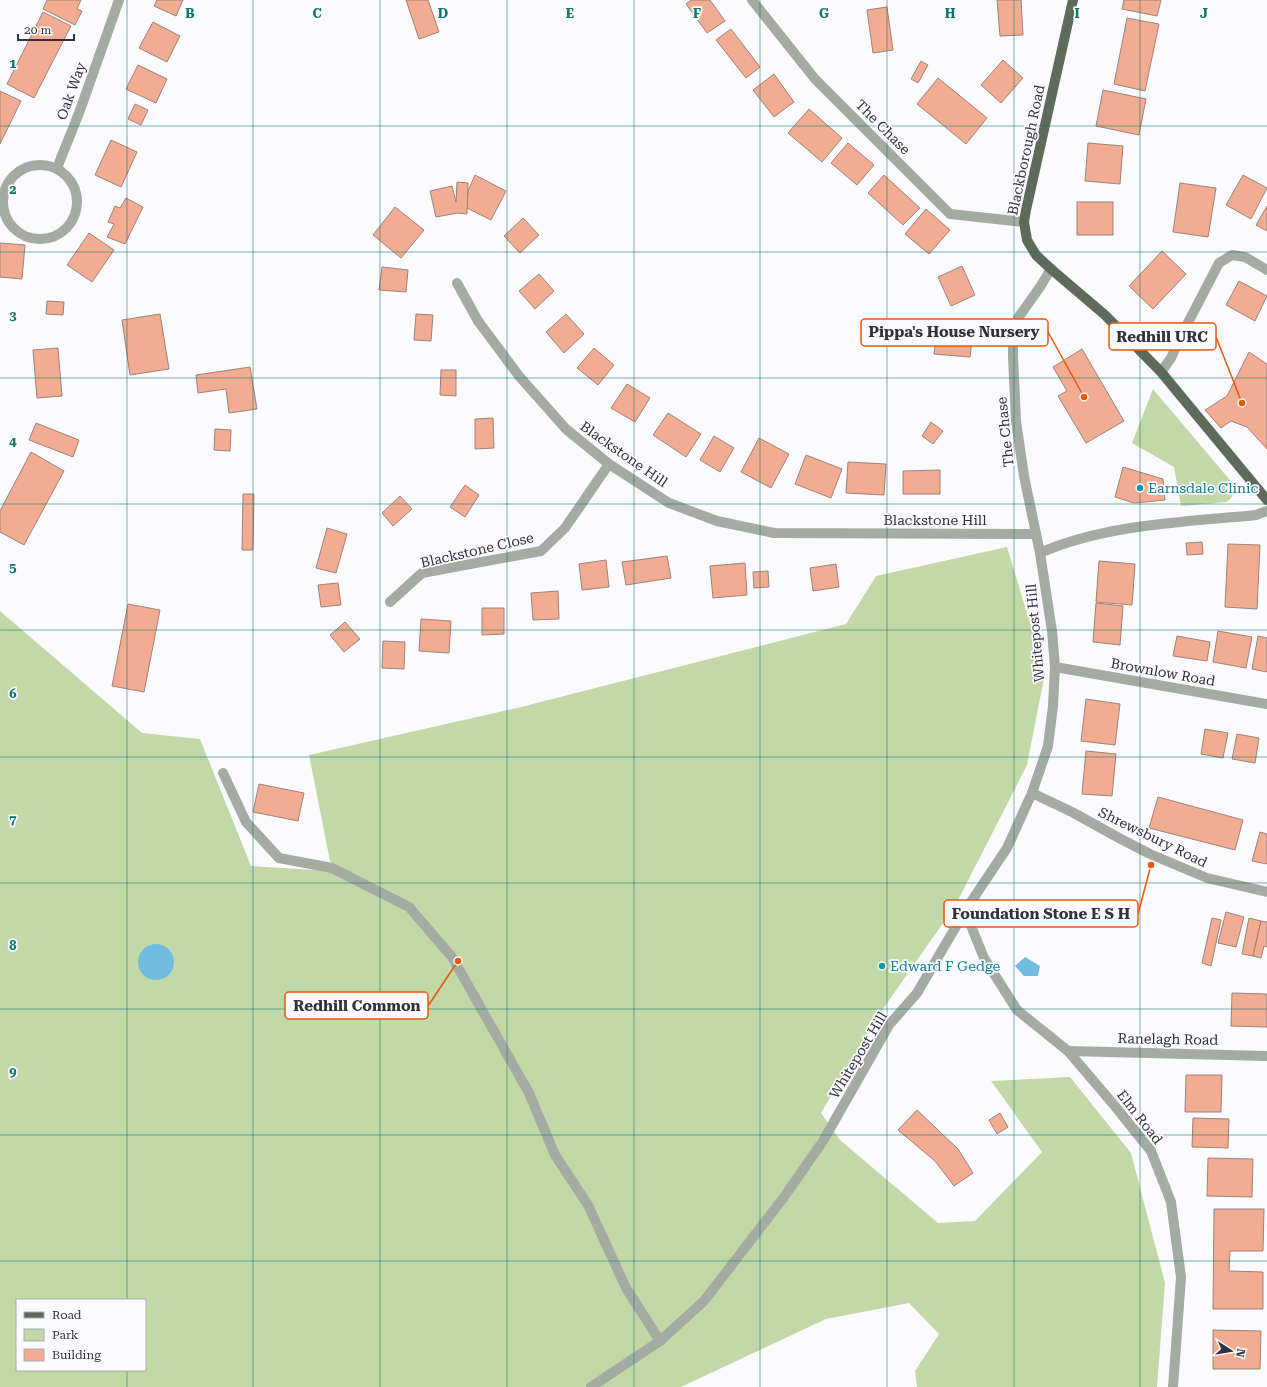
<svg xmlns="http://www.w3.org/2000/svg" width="1267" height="1387" viewBox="0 0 1267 1387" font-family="'Roboto Serif',serif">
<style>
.green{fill:#c2d9a7;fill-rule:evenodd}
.water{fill:#71bddf}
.building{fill:#f1ac91;stroke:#9d8379}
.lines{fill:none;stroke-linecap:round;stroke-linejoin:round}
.minor{stroke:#a4aba2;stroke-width:10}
.major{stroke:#5e6a5a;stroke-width:10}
.grid{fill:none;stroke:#0f766e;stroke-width:1;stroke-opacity:0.55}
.culture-dot{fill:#0f9aa8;stroke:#fafaff;stroke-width:1.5}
.labels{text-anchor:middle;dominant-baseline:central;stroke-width:3.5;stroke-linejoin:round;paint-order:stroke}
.street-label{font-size:14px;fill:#33313b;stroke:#fafaff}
.culture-label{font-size:14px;fill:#0d838f;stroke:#fafaff;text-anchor:start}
.grid-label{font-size:13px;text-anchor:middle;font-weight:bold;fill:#0f766e;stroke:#fafaff;stroke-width:3.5;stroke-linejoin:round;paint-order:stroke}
.leader{fill:none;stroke:#e8590c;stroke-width:1.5}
.callout-dot{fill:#e8590c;stroke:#fafaff;stroke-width:1.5}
.callout{fill:#fafaff;stroke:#e8590c;stroke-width:1.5}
.callout-label{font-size:15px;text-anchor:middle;font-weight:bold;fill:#33313b}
</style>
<rect width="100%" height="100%" fill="#fafaff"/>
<g class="green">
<path d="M 1153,389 L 1234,485 C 1234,493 1234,497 1226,502 L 1181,506 L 1174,467 L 1132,443 Z"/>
<path d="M 1007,547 L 1045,673 L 1027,765 L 955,906 L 878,1016 L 821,1113 L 840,1140 L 938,1223 L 975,1221 L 1042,1152 L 991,1081 L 1070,1077 L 1131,1153 L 1165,1283 L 1157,1387 L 917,1387 L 915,1371 L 939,1334 L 909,1303 L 826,1319 L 681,1387 L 0,1387 L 0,611 L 142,733 L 200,739 L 251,866 L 332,871 L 309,755 L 517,708 L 846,624 L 876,576 ZM 17,1300 L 145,1300 L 145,1370 L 17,1370 Z"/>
</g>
<g class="water">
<circle cx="156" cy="962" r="18"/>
<polygon points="1025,957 1040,966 1038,976 1024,976 1015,966"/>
</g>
<g class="building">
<polygon points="47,0 81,0 77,9 82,11 75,25 43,9"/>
<polygon points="157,0 183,0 176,16 154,6"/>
<polygon points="406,0 428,0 439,32 419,39"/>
<polygon points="691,0 710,0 725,21 707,33 686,4"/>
<polygon points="997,0 1021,0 1023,35 1000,36"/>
<polygon points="1124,0 1161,0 1157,16 1122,9"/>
<polygon points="887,7 893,50 873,53 867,10"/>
<polygon points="43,12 71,26 34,98 7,84"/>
<polygon points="1127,18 1159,24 1145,91 1114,84"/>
<polygon points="153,22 180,36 167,62 139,48"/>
<polygon points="731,29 760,67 746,78 716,40"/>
<polygon points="1003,60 1023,78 1001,103 981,85"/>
<polygon points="921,61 928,65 918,83 911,79"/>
<polygon points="138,65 167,79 156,103 126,89"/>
<polygon points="774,74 794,102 774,117 753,90"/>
<polygon points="938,78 987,118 966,144 917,104"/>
<polygon points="1103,90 1146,99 1139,135 1096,126"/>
<polygon points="0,91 21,101 0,144"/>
<polygon points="135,104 148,110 141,125 128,119"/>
<polygon points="809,109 842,138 822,162 788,133"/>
<polygon points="111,140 137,152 121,187 95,175"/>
<polygon points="848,143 874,165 857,185 831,163"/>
<polygon points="1088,143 1123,146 1120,184 1085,181"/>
<polygon points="475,175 506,191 491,220 467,208 468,191"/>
<polygon points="884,175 920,208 903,225 868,193"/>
<polygon points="1243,175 1267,188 1251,219 1226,205"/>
<polygon points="457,182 468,183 467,214 458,213 436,217 430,191 452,186 456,202"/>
<polygon points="1180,183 1216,188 1208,237 1173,232"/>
<polygon points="126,198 143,207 125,244 107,237 114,224 108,222 115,206 120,208"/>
<rect x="1077" y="202" width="36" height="33"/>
<polygon points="1267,206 1267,231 1256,225"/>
<polygon points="395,207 424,230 401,258 373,235"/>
<polygon points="926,209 950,230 929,254 905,234"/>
<polygon points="523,218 539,235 520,253 504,236"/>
<polygon points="89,233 114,250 92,282 67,265"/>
<polygon points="0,243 25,245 22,279 0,277"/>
<polygon points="1162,251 1186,274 1153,309 1129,286"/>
<polygon points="962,266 975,295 951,306 938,277"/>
<polygon points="382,267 408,270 406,292 379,290"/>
<polygon points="539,274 554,291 535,309 519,291"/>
<polygon points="1239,281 1267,296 1255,321 1226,305"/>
<polygon points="47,301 64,302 63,315 46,314"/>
<polygon points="160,314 169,369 130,375 122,320"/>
<polygon points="416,314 433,315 431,341 414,340"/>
<polygon points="566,314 584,334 564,353 546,332"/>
<polygon points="937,328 973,332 970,357 934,354"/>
<polygon points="58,348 62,396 37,398 33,350"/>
<polygon points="594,348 614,365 598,385 577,368"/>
<polygon points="1082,349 1124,421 1086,443 1058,396 1067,391 1053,367"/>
<polygon points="1249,352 1267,364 1267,449 1247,427 1231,421 1221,428 1205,410 1227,396"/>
<polygon points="250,367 257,409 229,413 226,389 198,393 196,375"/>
<polygon points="441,370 456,370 456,396 440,395"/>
<polygon points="627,384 650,398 635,422 611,408"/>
<polygon points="668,413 701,434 686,457 653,435"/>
<polygon points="493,418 494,448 475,449 475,419"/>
<polygon points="931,422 943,431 933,444 922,436"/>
<polygon points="36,423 79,440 73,457 29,440"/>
<polygon points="215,429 231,430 230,451 214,450"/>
<polygon points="714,436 734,448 720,472 700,460"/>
<polygon points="759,438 789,454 771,488 741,472"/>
<polygon points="31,452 64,471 24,545 0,532 0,511"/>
<polygon points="806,455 842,469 831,498 795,484"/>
<polygon points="848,462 886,464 884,495 846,493"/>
<polygon points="1123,467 1163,479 1165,500 1134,503 1115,497"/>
<polygon points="940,470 940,494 903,494 903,471"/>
<polygon points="465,485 479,495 465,517 450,507"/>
<polygon points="243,494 254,494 253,550 242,550"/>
<polygon points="400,496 412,509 393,526 382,513"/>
<polygon points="327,528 347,534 336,573 316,568"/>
<polygon points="1202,542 1203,554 1187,555 1186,543"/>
<polygon points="1228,544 1260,545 1257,609 1225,607"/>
<polygon points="667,556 671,578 626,585 622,562"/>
<polygon points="606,560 609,587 582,590 579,564"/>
<polygon points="1099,561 1135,564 1132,605 1096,602"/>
<polygon points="745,563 747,595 713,598 710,566"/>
<polygon points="836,564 839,587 813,591 810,568"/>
<polygon points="768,571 769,587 754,588 753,572"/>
<polygon points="338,583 341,605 321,607 318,585"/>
<polygon points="558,591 559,619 533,620 531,593"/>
<polygon points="1096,603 1123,606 1120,645 1093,642"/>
<polygon points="128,604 160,610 144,692 112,686"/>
<polygon points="482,608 504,608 504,634 482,635"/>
<polygon points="421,619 451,621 449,653 419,651"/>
<polygon points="345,622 360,639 344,652 330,635"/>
<polygon points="1218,631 1252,637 1246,668 1213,662"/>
<polygon points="1177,636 1210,642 1207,661 1173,656"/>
<polygon points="1258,636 1267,638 1267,672 1252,669"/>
<polygon points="383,641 405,642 404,669 382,668"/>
<polygon points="1086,699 1120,704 1115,745 1081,741"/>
<polygon points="1205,729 1228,733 1223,758 1201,754"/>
<polygon points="1237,734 1259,738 1255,763 1232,759"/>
<polygon points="1086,751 1116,754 1112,796 1082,794"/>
<polygon points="259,784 304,793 298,821 253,812"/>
<polygon points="1158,797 1243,820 1235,850 1149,828"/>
<polygon points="1260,832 1267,834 1267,864 1252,861"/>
<polygon points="1226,912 1244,917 1236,947 1218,943"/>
<polygon points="1212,918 1221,920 1211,966 1202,963"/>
<polygon points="1249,918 1261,921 1253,956 1242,954"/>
<polygon points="1261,921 1267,922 1267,947 1264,946 1261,958 1253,956"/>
<polygon points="1232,993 1267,994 1267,1027 1231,1026"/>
<polygon points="1186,1075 1222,1075 1221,1112 1185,1112"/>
<polygon points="917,1110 958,1149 973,1173 954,1186 935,1161 898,1130"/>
<polygon points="1000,1113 1008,1127 997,1134 989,1120"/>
<polygon points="1193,1118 1229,1119 1228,1148 1192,1147"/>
<polygon points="1208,1158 1253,1159 1252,1197 1207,1196"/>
<polygon points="1214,1209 1264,1209 1263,1251 1230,1251 1229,1271 1263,1272 1263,1309 1213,1309"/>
<polygon points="1213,1330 1261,1331 1260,1369 1213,1369"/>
</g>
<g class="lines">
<g class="minor">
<polyline points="752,0 815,79 950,214 1024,222"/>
<circle cx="40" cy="202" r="37"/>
<polyline points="57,168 79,113 119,0"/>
<polyline points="457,283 478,321 519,376 566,429 609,464 669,503 717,521 774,533 1036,534"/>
<polyline points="1161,372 1171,358 1179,340 1219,263 1232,255 1245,257 1267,270"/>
<path d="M 1040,553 C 1106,524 1185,522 1256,515 L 1267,511"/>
<polyline points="390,602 422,573 541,551 565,528 609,464"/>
<polyline points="1055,667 1267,704"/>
<polyline points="223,773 246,822 279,858 332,868 409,907 452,957 529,1093 555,1155 588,1205 626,1288 660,1341"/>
<polyline points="1032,793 1072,812 1119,838 1150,854 1207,878 1267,892"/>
<polyline points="965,911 984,958 1017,1010 1068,1051 1114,1105 1151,1151 1171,1202 1181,1277 1173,1387"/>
<polyline points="1068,1051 1267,1056"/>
<polyline points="591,1387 660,1341 704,1301 784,1197 823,1141 889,1025 917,993 965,911 1007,848 1032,793 1048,746 1053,706 1055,667 1052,631 1040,553 1024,476 1016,421 1013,356 1013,338 1018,318 1040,287 1051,269"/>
</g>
<polyline class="major" points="1073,0 1026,210 1024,222 1027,240 1036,255 1051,269 1105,315 1161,372 1267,500"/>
</g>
<path class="grid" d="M 127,0 L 127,1300M 253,0 L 253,1387M 380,0 L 380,1387M 507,0 L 507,1387M 634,0 L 634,1387M 760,0 L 760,1387M 887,0 L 887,1387M 1014,0 L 1014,1387M 1140,0 L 1140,1387M 0,126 L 1267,126M 0,252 L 1267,252M 0,378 L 1267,378M 0,504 L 1267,504M 0,630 L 1267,630M 0,757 L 1267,757M 0,883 L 1267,883M 0,1009 L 1267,1009M 0,1135 L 1267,1135M 0,1261 L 1267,1261M 127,1370 L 127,1387"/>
<g class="culture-dot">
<circle cx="1140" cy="488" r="4"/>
<circle cx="882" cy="966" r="4"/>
</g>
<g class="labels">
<g class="street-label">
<text transform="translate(71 91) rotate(-70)">Oak Way</text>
<text transform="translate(883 127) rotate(45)">The Chase</text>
<text transform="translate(1026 150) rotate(-78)">Blackborough Road</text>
<text transform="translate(1005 432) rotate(-96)">The Chase</text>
<text transform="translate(624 454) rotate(35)">Blackstone Hill</text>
<text x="935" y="520">Blackstone Hill</text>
<text transform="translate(477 550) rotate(-13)">Blackstone Close</text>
<text transform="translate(1035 633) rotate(-95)">Whitepost Hill</text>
<text transform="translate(1163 672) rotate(10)">Brownlow Road</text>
<text transform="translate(1153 837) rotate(26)">Shrewsbury Road</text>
<text transform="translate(1168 1039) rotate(1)">Ranelagh Road</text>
<text transform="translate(858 1055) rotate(-59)">Whitepost Hill</text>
<text transform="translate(1140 1117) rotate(52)">Elm Road</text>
</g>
<g class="culture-label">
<text x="1148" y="488">Earnsdale Clinic</text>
<text x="890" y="966">Edward F Gedge</text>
</g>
</g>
<g class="grid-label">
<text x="190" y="18">B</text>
<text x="317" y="18">C</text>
<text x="443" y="18">D</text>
<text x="570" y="18">E</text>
<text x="697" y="18">F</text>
<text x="824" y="18">G</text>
<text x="950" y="18">H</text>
<text x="1077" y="18">I</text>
<text x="1204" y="18">J</text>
<text x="13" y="68">1</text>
<text x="13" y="194">2</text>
<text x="13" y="320">3</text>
<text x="13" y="446">4</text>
<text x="13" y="572">5</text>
<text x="13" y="698">6</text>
<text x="13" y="824">7</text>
<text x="13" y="950">8</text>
<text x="13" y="1076">9</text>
</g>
<path class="leader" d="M1084 397L1048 332M1242 403L1216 337M1151 865L1138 914M458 961L428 1006"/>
<g class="callout-dot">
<circle cx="1084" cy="397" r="4"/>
<circle cx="1242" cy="403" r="4"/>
<circle cx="1151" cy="865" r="4"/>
<circle cx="458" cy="961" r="4"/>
</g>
<g class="callout">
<rect x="861" y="319" width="187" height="27" rx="4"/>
<rect x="1109" y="323" width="107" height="27" rx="4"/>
<rect x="944" y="900" width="194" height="27" rx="4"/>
<rect x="285" y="992" width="143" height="27" rx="4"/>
</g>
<g class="callout-label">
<text x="954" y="337">Pippa's House Nursery</text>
<text x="1162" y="342">Redhill URC</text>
<text x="1041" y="919">Foundation Stone E S H</text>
<text x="357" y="1011">Redhill Common</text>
</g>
<rect x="16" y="1299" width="130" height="72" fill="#fafaff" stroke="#aaaab1"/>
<rect x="24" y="1312" width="20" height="6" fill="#5e6a5a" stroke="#aaaab1"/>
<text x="52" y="1319" font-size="12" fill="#33313b">Road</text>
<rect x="24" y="1329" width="20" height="12" fill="#c2d9a7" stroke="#aaaab1"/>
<text x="52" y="1339" font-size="12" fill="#33313b">Park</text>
<rect x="24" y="1349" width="20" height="12" fill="#f1ac91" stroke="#aaaab1"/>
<text x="52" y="1359" font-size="12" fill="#33313b">Building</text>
<g transform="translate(1231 1351) rotate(102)" stroke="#fafaff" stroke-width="3" paint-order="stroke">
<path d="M0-3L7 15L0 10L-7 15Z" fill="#33313b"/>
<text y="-6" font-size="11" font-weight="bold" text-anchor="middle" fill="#33313b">N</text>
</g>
<path d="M18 34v6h56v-6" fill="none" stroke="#33313b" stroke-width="2"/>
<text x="24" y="34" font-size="12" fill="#33313b" stroke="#fafaff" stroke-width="3" paint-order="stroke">20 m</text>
</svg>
